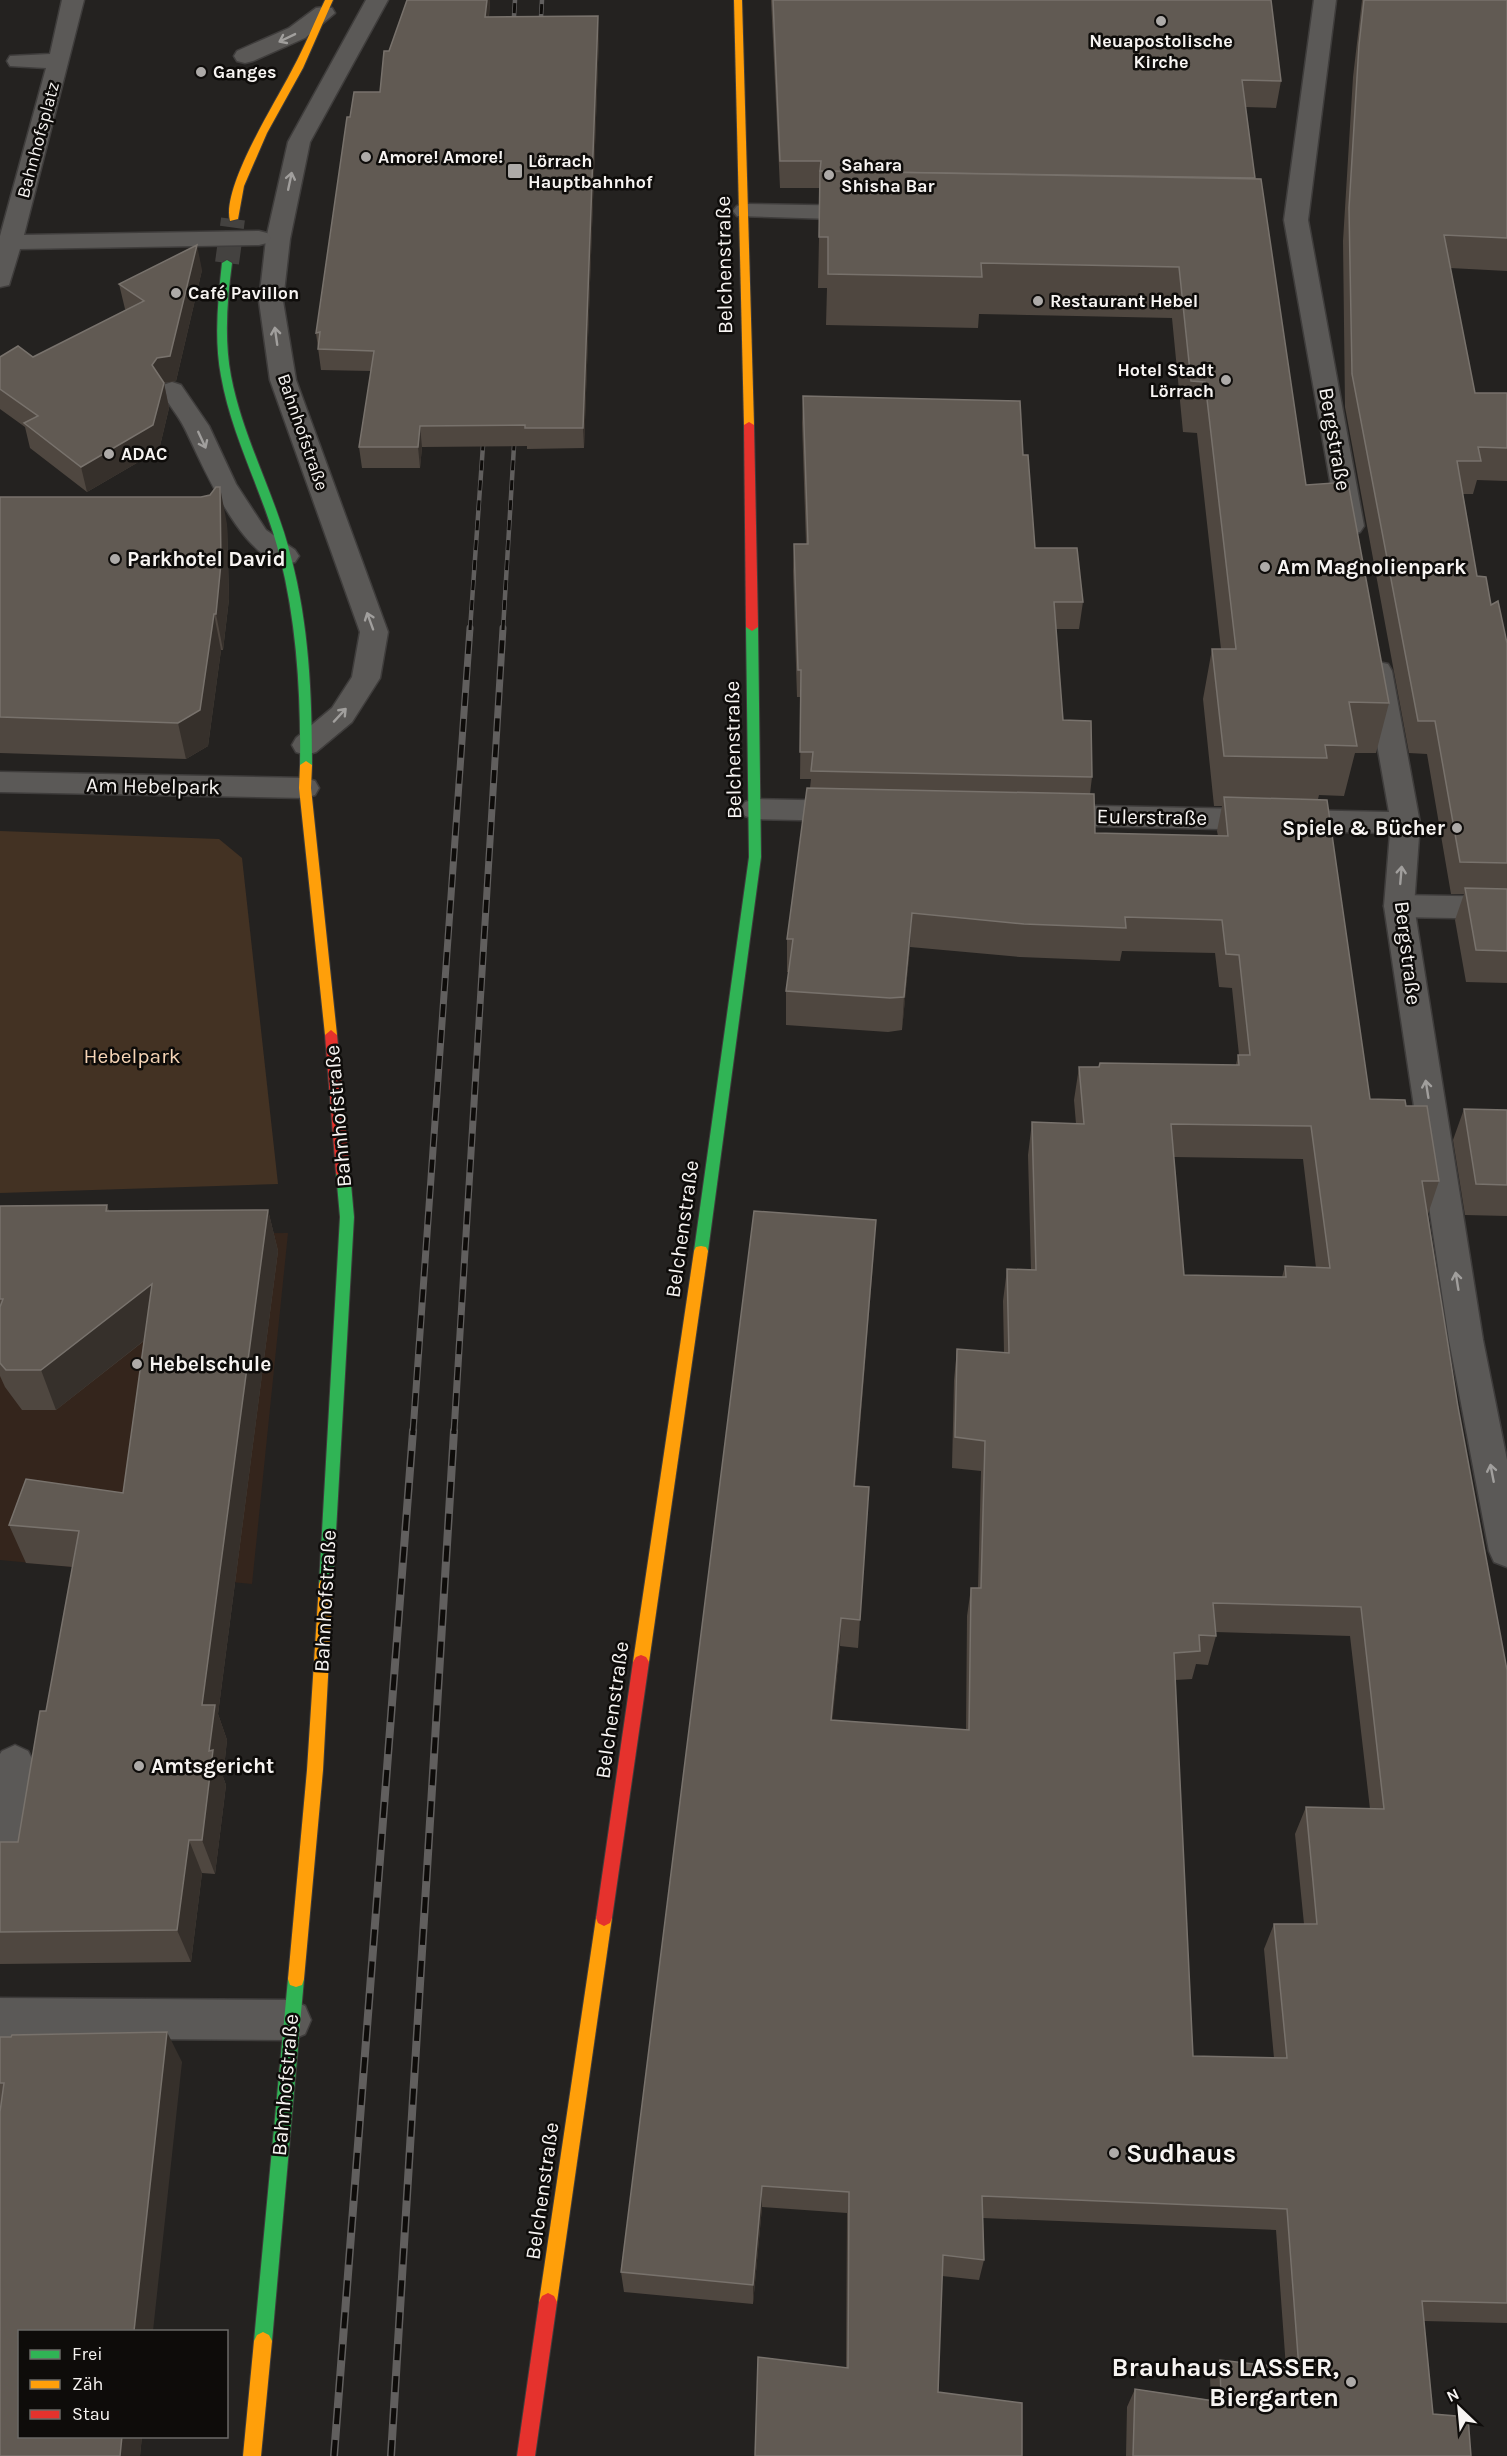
<svg xmlns="http://www.w3.org/2000/svg" width="1507" height="2456" viewBox="0 0 1507 2456" font-family="Karla,sans-serif">
<style>
.education{fill:#34251c}
.green{fill:#433223}
.lines{fill:none;stroke-linecap:round;stroke-linejoin:round}
.secondary-tunnel{stroke:#444240;stroke-width:24;stroke-dasharray:24 12;stroke-linecap:butt}
.lane-casing{stroke:#3f3d3c;stroke-width:3}
.street-casing{stroke:#3f3d3c;stroke-width:3}
.fast-casing{stroke:#3f3d3c;stroke-width:2}
.slow-casing{stroke:#3f3d3c;stroke-width:2}
.jam-casing{stroke:#3f3d3c;stroke-width:2}
.lane{fill:#5b5957;fill-rule:evenodd}
.street{fill:#5b5957;fill-rule:evenodd}
.fast{fill:#30b455;fill-rule:evenodd}
.slow{fill:#ff9f0a;fill-rule:evenodd}
.jam{fill:#e5322d;fill-rule:evenodd}
.rail-far2-casing{stroke:#615f5e;stroke-width:4.5}
.rail-far1-casing{stroke:#615f5e;stroke-width:7}
.rail-casing{stroke:#615f5e;stroke-width:8}
.rail-far2{stroke:#0e0c0a;stroke-width:3;stroke-dasharray:10;stroke-linecap:butt}
.rail-far1{stroke:#0e0c0a;stroke-width:4.5;stroke-dasharray:13;stroke-linecap:butt}
.rail{stroke:#0e0c0a;stroke-width:5;stroke-dasharray:16;stroke-linecap:butt}
.wall{fill:#4f4740;fill-rule:evenodd}
.shaded-wall{fill:#36302b}
.building{fill:#615a53;stroke:#78726c;stroke-width:1.5;fill-rule:evenodd}
.oneway{stroke:#a19f9d}
.poi-dot{fill:#adaaa8;stroke:#0e0c0a;stroke-width:2}
.labels{text-anchor:middle;dominant-baseline:central;stroke-width:5;stroke-linejoin:round;paint-order:stroke}
.far-poi-label{font-size:18px;font-weight:bold;fill:#f7f4f2;stroke:#0e0c0a;text-anchor:start}
.far-street-label{font-size:18px;fill:#f7f4f2;stroke:#0e0c0a}
.street-label{font-size:21px;fill:#f7f4f2;stroke:#0e0c0a}
.poi-label{font-size:21px;font-weight:bold;fill:#f7f4f2;stroke:#0e0c0a;text-anchor:start}
.park-label{font-size:21px;fill:#f7d5b6;stroke:#0e0c0a}
.near-poi-label{font-size:26px;font-weight:bold;fill:#f7f4f2;stroke:#0e0c0a;text-anchor:start}
</style>
<rect width="100%" height="100%" fill="#242220"/>
<polygon class="education" points="288,1233 252,1584 0,1560 0,1236"/>
<polygon class="green" points="0,831 219,839 242,858 278,1184 0,1193"/>
<g class="lines">
<polyline class="secondary-tunnel" points="227,263 233,219"/>
<defs>
<g id="lane">
<polygon points="366,0 388,0 310,142 290,239 283,301 296,380 388,632 380,678 352,722 316,752 306,755 296,752 292,745 296,738 332,708 352,677 360,632 270,380 259,301 266,239 288,142"/>
<polygon points="324,7 332,8 335,13 305,38 253,61 245,63 237,61 234,56 237,51 289,28 316,8"/>
<path d="M 172,382 L 181,385 L 209,426 L 236,484 L 266,530 L 295,550 L 299,556 L 295,562 C 247,575 202,463 185,429 C 178,415 168,403 159,390 L 163,385 Z"/>
<polygon points="1399,895 1507,897 1507,919 1399,917 1388,914 1384,906 1388,898"/>
<polygon points="15,1745 28,1751 34,1763 19,1864 14,1877 0,1882 0,1754 2,1751"/>
<polygon points="0,1998 291,2000 305,2006 311,2020 305,2034 291,2040 0,2038"/>
</g>
<g id="street">
<polygon points="62,0 84,0 24,235 259,231 267,233 271,238 267,243 259,245 20,249 9,285 0,287 0,236 46,68 10,66 7,61 10,56 50,54"/>
<polygon points="1314,0 1336,0 1308,220 1364,526 1360,532 1351,534 1342,532 1338,526 1284,220"/>
<polygon points="745,204 864,206 872,208 876,213 872,218 864,220 737,216 733,211 737,206"/>
<polygon points="1378,662 1388,664 1392,671 1420,823 1414,906 1483,1340 1507,1460 1507,1567 1494,1562 1489,1551 1449,1340 1384,906 1390,833 1050,825 1040,822 1035,815 1040,808 1050,805 1389,812 1364,671 1368,664"/>
<polygon points="0,772 305,778 315,781 319,788 315,795 305,798 0,792"/>
<polygon points="755,799 849,801 859,804 864,811 859,818 849,821 755,819 745,816 740,809 745,802"/>
</g>
<g id="fast">
<path d="M 227,260 L 232,263 C 227,300 224,339 231,376 C 243,439 276,496 291,557 C 309,625 312,695 312,765 L 306,769 L 300,765 C 301,695 297,625 280,557 C 265,496 232,439 221,376 C 214,339 218,300 222,263 Z"/>
<polygon points="752,623 758,627 761,857 708,1251 706,1255 696,1255 694,1251 749,857 746,627"/>
<polygon points="343,1168 348,1169 350,1173 354,1217 333,1584 331,1589 326,1591 321,1589 319,1584 340,1217 336,1173 338,1169"/>
<polygon points="296,1971 302,1973 304,1979 272,2341 269,2347 263,2350 257,2347 254,2341 288,1979 290,1973"/>
</g>
<g id="slow">
<path d="M 325,0 L 333,0 L 303,68 L 267,133 L 244,186 L 238,219 L 230,221 C 221,187 277,100 293,68 C 305,46 314,23 325,0 Z"/>
<polygon points="734,0 742,0 754,425 749,428 744,425"/>
<polygon points="306,761 312,765 311,788 337,1035 331,1040 325,1035 299,788 300,765"/>
<polygon points="701,1246 706,1247 708,1251 649,1662 646,1667 641,1669 636,1667 633,1662 694,1251 696,1247"/>
<polygon points="326,1577 331,1579 333,1584 323,1770 304,1979 302,1985 296,1987 290,1985 288,1979 307,1770 319,1584 321,1579"/>
<polygon points="604,1910 610,1913 612,1918 557,2302 554,2308 548,2311 542,2308 539,2302 596,1918 598,1913"/>
<polygon points="263,2332 269,2335 272,2341 261,2456 243,2456 254,2341 257,2335"/>
</g>
<g id="jam">
<polygon points="749,422 754,425 758,627 752,631 746,627 744,425"/>
<polygon points="331,1030 337,1035 350,1173 348,1177 338,1177 336,1173 325,1035"/>
<polygon points="641,1655 646,1657 649,1662 612,1918 610,1923 604,1926 598,1923 596,1918 633,1662 636,1657"/>
<polygon points="548,2293 554,2296 557,2302 535,2456 517,2456 539,2302 542,2296"/>
</g>
</defs>
<use href="#lane" class="lane-casing"/>
<use href="#street" class="street-casing"/>
<use href="#fast" class="fast-casing"/>
<use href="#slow" class="slow-casing"/>
<use href="#jam" class="jam-casing"/>
<use href="#lane" class="lane"/>
<use href="#street" class="street"/>
<use href="#fast" class="fast"/>
<use href="#slow" class="slow"/>
<use href="#jam" class="jam"/>
<defs>
<g id="rail-far2">
<polyline points="513,33 515,0"/>
<polyline points="540,34 542,0"/>
<polyline points="470,630 484,431"/>
<polyline points="503,630 515,429"/>
</g>
<g id="rail-far1">
<polyline points="413,1432 470,628"/>
<polyline points="454,1432 503,628"/>
</g>
<g id="rail">
<polyline points="334,2456 413,1431"/>
<polyline points="391,2456 454,1431"/>
</g>
</defs>
<use href="#rail-far2" class="rail-far2-casing"/>
<use href="#rail-far1" class="rail-far1-casing"/>
<use href="#rail" class="rail-casing"/>
<use href="#rail-far2" class="rail-far2"/>
<use href="#rail-far1" class="rail-far1"/>
<use href="#rail" class="rail"/>
</g>
<g class="wall">
<polygon points="407,0 490,0 489,17 599,36 584,448 527,449 527,446 422,447 420,468 362,468 359,447 371,371 321,370 316,333 350,117 380,92 389,51"/>
<path d="M 771,0 L 1271,0 L 1281,81 L 1276,108 L 1245,107 L 1255,178 L 1306,485 L 1389,703 L 1376,753 L 1355,753 L 1344,796 L 1319,795 L 1318,799 L 1370,1099 L 1406,1106 L 1439,1181 L 1428,1214 L 1458,1407 L 1507,1670 L 1507,2323 L 1424,2321 L 1433,2414 L 1471,2456 L 1126,2456 L 1127,2407 L 1135,2389 L 1211,2400 L 1210,2378 L 1220,2360 L 1286,2368 L 1276,2230 L 983,2218 L 984,2260 L 979,2280 L 942,2276 L 938,2392 L 1022,2456 L 846,2368 L 847,2213 L 762,2207 L 753,2304 L 624,2292 L 621,2272 L 876,1220 L 855,1486 L 869,1487 L 858,1648 L 840,1646 L 832,1720 L 966,1730 L 967,1616 L 971,1588 L 978,1588 L 981,1471 L 952,1468 L 954,1380 L 957,1349 L 1004,1353 L 1003,1301 L 1007,1269 L 1031,1270 L 1028,1155 L 1032,1122 L 1076,1124 L 1074,1100 L 1079,1067 L 1236,1065 L 1238,1055 L 1239,1055 L 1232,988 L 1219,987 L 1215,953 L 1122,951 L 1120,961 L 1020,957 L 910,947 L 902,1030 L 888,1032 L 786,1025 L 786,991 L 789,972 L 787,972 L 787,939 L 810,788 L 811,779 L 800,779 L 801,697 L 797,697 L 793,571 L 794,544 L 806,544 L 802,423 L 803,396 L 1023,455 L 1035,548 L 1083,602 L 1079,629 L 1056,629 L 1063,720 L 1092,777 L 1090,794 L 1095,833 L 1218,836 L 1217,831 L 1222,806 L 1214,806 L 1203,699 L 1212,649 L 1221,649 L 1197,433 L 1183,432 L 1172,318 L 979,314 L 978,328 L 826,325 L 827,288 L 818,288 L 820,188 L 780,188 ZM 1174,1157 L 1303,1159 L 1316,1268 L 1285,1266 L 1282,1277 L 1184,1275 ZM 1216,1632 L 1350,1636 L 1370,1809 L 1306,1807 L 1295,1834 L 1304,1924 L 1274,1924 L 1264,1949 L 1274,2058 L 1193,2056 L 1175,1680 L 1192,1679 L 1196,1664 L 1208,1665 L 1216,1636 Z"/>
<polygon points="1362,0 1507,0 1507,271 1450,268 1475,393 1507,393 1507,481 1477,480 1473,494 1463,494 1477,576 1491,605 1507,643 1507,983 1466,982 1455,920 1464,894 1451,894 1427,754 1409,753 1345,407 1343,241 1353,77"/>
<polygon points="202,270 176,381 164,383 169,408 159,450 87,492 30,448 25,427 0,409 0,357 33,357 126,310 125,309 119,284"/>
<polygon points="0,497 227,524 229,599 223,650 221,650 208,746 186,759 0,753"/>
<polygon points="1464,1109 1507,1110 1507,1216 1465,1215 1453,1140"/>
<polygon points="107,1205 109,1211 268,1210 278,1251 218,1714 227,1740 223,1777 226,1785 215,1874 202,1873 191,1962 0,1964 0,1842 18,1842 46,1711 73,1567 26,1563 9,1525 123,1493 144,1341 56,1410 22,1410 5,1387 0,1376 0,1206"/>
<polygon points="0,2037 182,2062 20,2436 142,2436 140,2456 0,2456"/>
</g>
<g class="shaded-wall">
<polygon points="487,0 490,0 487,37 485,17"/>
<polygon points="598,16 599,36 584,448 583,428"/>
<polygon points="197,245 202,270 176,381 162,383 152,365"/>
<polygon points="164,383 169,408 159,450 87,492 81,467"/>
<polygon points="420,426 422,447 420,468 418,447"/>
<polygon points="220,487 227,524 229,599 223,650 216,614"/>
<polygon points="214,614 221,650 208,746 186,759 178,723"/>
<polygon points="912,913 910,947 902,1030 904,997"/>
<polygon points="268,1210 278,1251 218,1714 227,1740 223,1777 226,1785 215,1874 202,1840 209,1751 202,1705"/>
<polygon points="876,1220 874,1252 853,1516 854,1486"/>
<polygon points="152,1284 165,1324 56,1410 41,1370"/>
<polygon points="841,1618 840,1646 830,1747 831,1720"/>
<polygon points="189,1840 202,1873 191,1962 177,1930"/>
<polygon points="167,2032 182,2062 153,2331 134,2331"/>
<polygon points="762,2186 762,2207 753,2304 753,2285"/>
<polygon points="122,2436 142,2436 140,2456 120,2456"/>
</g>
<g class="building">
<polygon points="407,0 487,0 485,17 598,16 583,428 525,428 525,425 420,426 418,447 359,447 374,351 318,349 320,332 316,333 347,117 350,117 354,92 380,92 384,51 389,51"/>
<polygon points="773,0 1271,0 1281,81 1242,80 1255,178 820,171 821,161 780,161"/>
<polygon points="1364,0 1507,0 1507,238 1444,235 1475,393 1507,393 1507,448 1478,447 1481,461 1457,461 1477,576 1486,577 1491,605 1498,601 1507,643 1507,863 1460,862 1435,721 1418,721 1352,374 1349,208 1359,45"/>
<polygon points="820,171 1261,179 1306,485 1348,482 1389,703 1349,702 1357,746 1325,745 1327,758 1224,756 1212,649 1236,649 1205,382 1191,381 1179,267 981,263 982,277 828,274 828,237 819,237"/>
<polygon points="197,245 170,356 157,358 152,365 164,383 153,425 81,467 24,423 38,416 0,389 0,357 18,346 33,357 144,301 119,284"/>
<polygon points="803,396 1020,401 1023,455 1028,455 1035,548 1077,548 1083,602 1054,602 1063,720 1091,721 1092,777 811,771 813,752 800,752 801,670 798,670 794,544 808,544"/>
<polygon points="216,487 220,487 221,563 216,614 214,614 200,710 178,723 0,717 0,497 201,497 210,495"/>
<path d="M 807,788 L 1094,794 L 1095,833 L 1228,836 L 1224,797 L 1327,800 L 1370,1099 L 1405,1100 L 1406,1106 L 1427,1106 L 1439,1181 L 1422,1181 L 1458,1407 L 1507,1670 L 1507,2303 L 1422,2301 L 1433,2414 L 1468,2417 L 1471,2456 L 1133,2456 L 1135,2389 L 1221,2402 L 1220,2360 L 1299,2369 L 1287,2209 L 982,2196 L 984,2260 L 943,2255 L 938,2392 L 1022,2403 L 1022,2456 L 755,2456 L 758,2357 L 848,2368 L 849,2192 L 762,2186 L 753,2285 L 621,2272 L 754,1211 L 876,1220 L 854,1486 L 869,1487 L 860,1620 L 841,1618 L 831,1720 L 969,1730 L 971,1588 L 981,1588 L 985,1441 L 955,1437 L 957,1349 L 1009,1353 L 1007,1269 L 1036,1270 L 1032,1122 L 1084,1124 L 1079,1067 L 1099,1067 L 1100,1063 L 1239,1065 L 1238,1055 L 1250,1055 L 1239,955 L 1226,954 L 1222,920 L 1125,917 L 1126,928 L 1024,924 L 912,913 L 904,997 L 890,998 L 786,991 L 793,939 L 787,939 ZM 1171,1124 L 1311,1126 L 1330,1268 L 1285,1266 L 1286,1277 L 1184,1275 ZM 1213,1603 L 1361,1607 L 1384,1809 L 1306,1807 L 1317,1924 L 1274,1924 L 1287,2058 L 1193,2056 L 1174,1653 L 1200,1651 L 1199,1635 L 1216,1636 Z"/>
<polygon points="1465,888 1507,889 1507,951 1476,950"/>
<polygon points="1464,1109 1507,1110 1507,1185 1476,1184"/>
<polygon points="107,1205 106,1211 268,1210 202,1705 215,1705 209,1751 213,1750 202,1840 189,1840 177,1930 0,1932 0,1842 18,1842 40,1711 46,1711 79,1531 9,1525 26,1479 123,1493 152,1284 41,1370 6,1370 0,1363 0,1307 3,1299 0,1299 0,1206"/>
<polygon points="167,2032 134,2331 20,2331 20,2436 122,2436 120,2456 0,2456 0,2112 4,2083 0,2083 0,2037 11,2037 12,2035"/>
</g>
<defs><path id="oneway-shaft" d="M-6 0H5M1.5-3L5.5 0L1.5 3" fill="none" stroke-width="1.6" stroke-linecap="round" stroke-linejoin="round" transform="scale(1.5)"/></defs>
<g class="oneway">
<use href="#oneway-shaft" transform="translate(287 38) rotate(154)"/>
<use href="#oneway-shaft" transform="translate(290 181) rotate(-78)"/>
<use href="#oneway-shaft" transform="translate(276 336) rotate(-98)"/>
<use href="#oneway-shaft" transform="translate(202 440) rotate(65)"/>
<use href="#oneway-shaft" transform="translate(370 621) rotate(-110)"/>
<use href="#oneway-shaft" transform="translate(340 715) rotate(-47)"/>
<use href="#oneway-shaft" transform="translate(1401 875) rotate(-85)"/>
<use href="#oneway-shaft" transform="translate(1427 1089) rotate(-99)"/>
<use href="#oneway-shaft" transform="translate(1457 1281) rotate(-99)"/>
<use href="#oneway-shaft" transform="translate(1492 1473) rotate(-101)"/>
</g>
<g class="poi-dot">
<circle cx="1161" cy="21" r="6"/>
<circle cx="201" cy="72" r="6"/>
<circle cx="366" cy="157" r="6"/>
<rect x="507" y="163" width="16" height="16" rx="3"/>
<circle cx="829" cy="175" r="6"/>
<circle cx="176" cy="293" r="6"/>
<circle cx="1038" cy="301" r="6"/>
<circle cx="1226" cy="380" r="6"/>
<circle cx="109" cy="454" r="6"/>
<circle cx="115" cy="559" r="6"/>
<circle cx="1265" cy="567" r="6"/>
<circle cx="1457" cy="828" r="6"/>
<circle cx="137" cy="1364" r="6"/>
<circle cx="139" cy="1766" r="6"/>
<circle cx="1114" cy="2153" r="6"/>
<circle cx="1351" cy="2382" r="6"/>
</g>
<g class="labels">
<g class="far-poi-label">
<text x="1161" y="41" text-anchor="middle">Neuapostolische<tspan x="1161" dy="21">Kirche</tspan></text>
<text x="213" y="72">Ganges</text>
<text x="378" y="157">Amore! Amore!</text>
<text x="528" y="161">Lörrach<tspan x="528" dy="21">Hauptbahnhof</tspan></text>
<text x="841" y="165">Sahara<tspan x="841" dy="21">Shisha Bar</tspan></text>
<text x="188" y="293">Café Pavillon</text>
<text x="1050" y="301">Restaurant Hebel</text>
<text x="1214" y="370" text-anchor="end">Hotel Stadt<tspan x="1214" dy="21">Lörrach</tspan></text>
<text x="121" y="454">ADAC</text>
</g>
<g class="far-street-label">
<text transform="translate(38 140) rotate(-75)">Bahnhofsplatz</text>
<text transform="translate(303 432) rotate(71)">Bahnhofstraße</text>
</g>
<g class="street-label">
<text transform="translate(724 265) rotate(-91)">Belchenstraße</text>
<text transform="translate(1335 439) rotate(80)">Bergstraße</text>
<text transform="translate(733 750) rotate(-91)">Belchenstraße</text>
<text transform="translate(153 786) rotate(1)">Am Hebelpark</text>
<text transform="translate(1152 817) rotate(1)">Eulerstraße</text>
<text transform="translate(1408 953) rotate(83)">Bergstraße</text>
<text transform="translate(338 1116) rotate(-95)">Bahnhofstraße</text>
<text transform="translate(682 1229) rotate(-82)">Belchenstraße</text>
<text transform="translate(325 1601) rotate(-87)">Bahnhofstraße</text>
<text transform="translate(612 1710) rotate(-82)">Belchenstraße</text>
<text transform="translate(285 2085) rotate(-85)">Bahnhofstraße</text>
<text transform="translate(542 2191) rotate(-82)">Belchenstraße</text>
</g>
<g class="poi-label">
<text x="127" y="559">Parkhotel David</text>
<text x="1277" y="567">Am Magnolienpark</text>
<text x="1445" y="828" text-anchor="end">Spiele &amp; Bücher</text>
<text x="149" y="1364">Hebelschule</text>
<text x="151" y="1766">Amtsgericht</text>
</g>
<g class="park-label">
<text x="132" y="1056">Hebelpark</text>
</g>
<g class="near-poi-label">
<text x="1126" y="2153">Sudhaus</text>
<text x="1339" y="2367" text-anchor="end">Brauhaus LASSER,<tspan x="1339" dy="30">Biergarten</tspan></text>
</g>
</g>
<rect x="18" y="2330" width="210" height="108" fill="#0e0c0a" stroke="#6b6967" stroke-width="1.5"/>
<rect x="30" y="2350" width="30" height="9" fill="#30b455" stroke="#6b6967" stroke-width="1.5"/>
<text x="72" y="2360" font-size="18" fill="#f7f4f2">Frei</text>
<rect x="30" y="2380" width="30" height="9" fill="#ff9f0a" stroke="#6b6967" stroke-width="1.5"/>
<text x="72" y="2390" font-size="18" fill="#f7f4f2">Zäh</text>
<rect x="30" y="2410" width="30" height="9" fill="#e5322d" stroke="#6b6967" stroke-width="1.5"/>
<text x="72" y="2420" font-size="18" fill="#f7f4f2">Stau</text>
<g transform="translate(1459 2408) rotate(334)" stroke="#0e0c0a" stroke-width="4.5" paint-order="stroke">
<path d="M0-4.5L10 22L0 15L-10 22Z" fill="#f7f4f2"/>
<text y="-9" font-size="16" font-weight="bold" text-anchor="middle" fill="#f7f4f2">N</text>
</g>
</svg>
